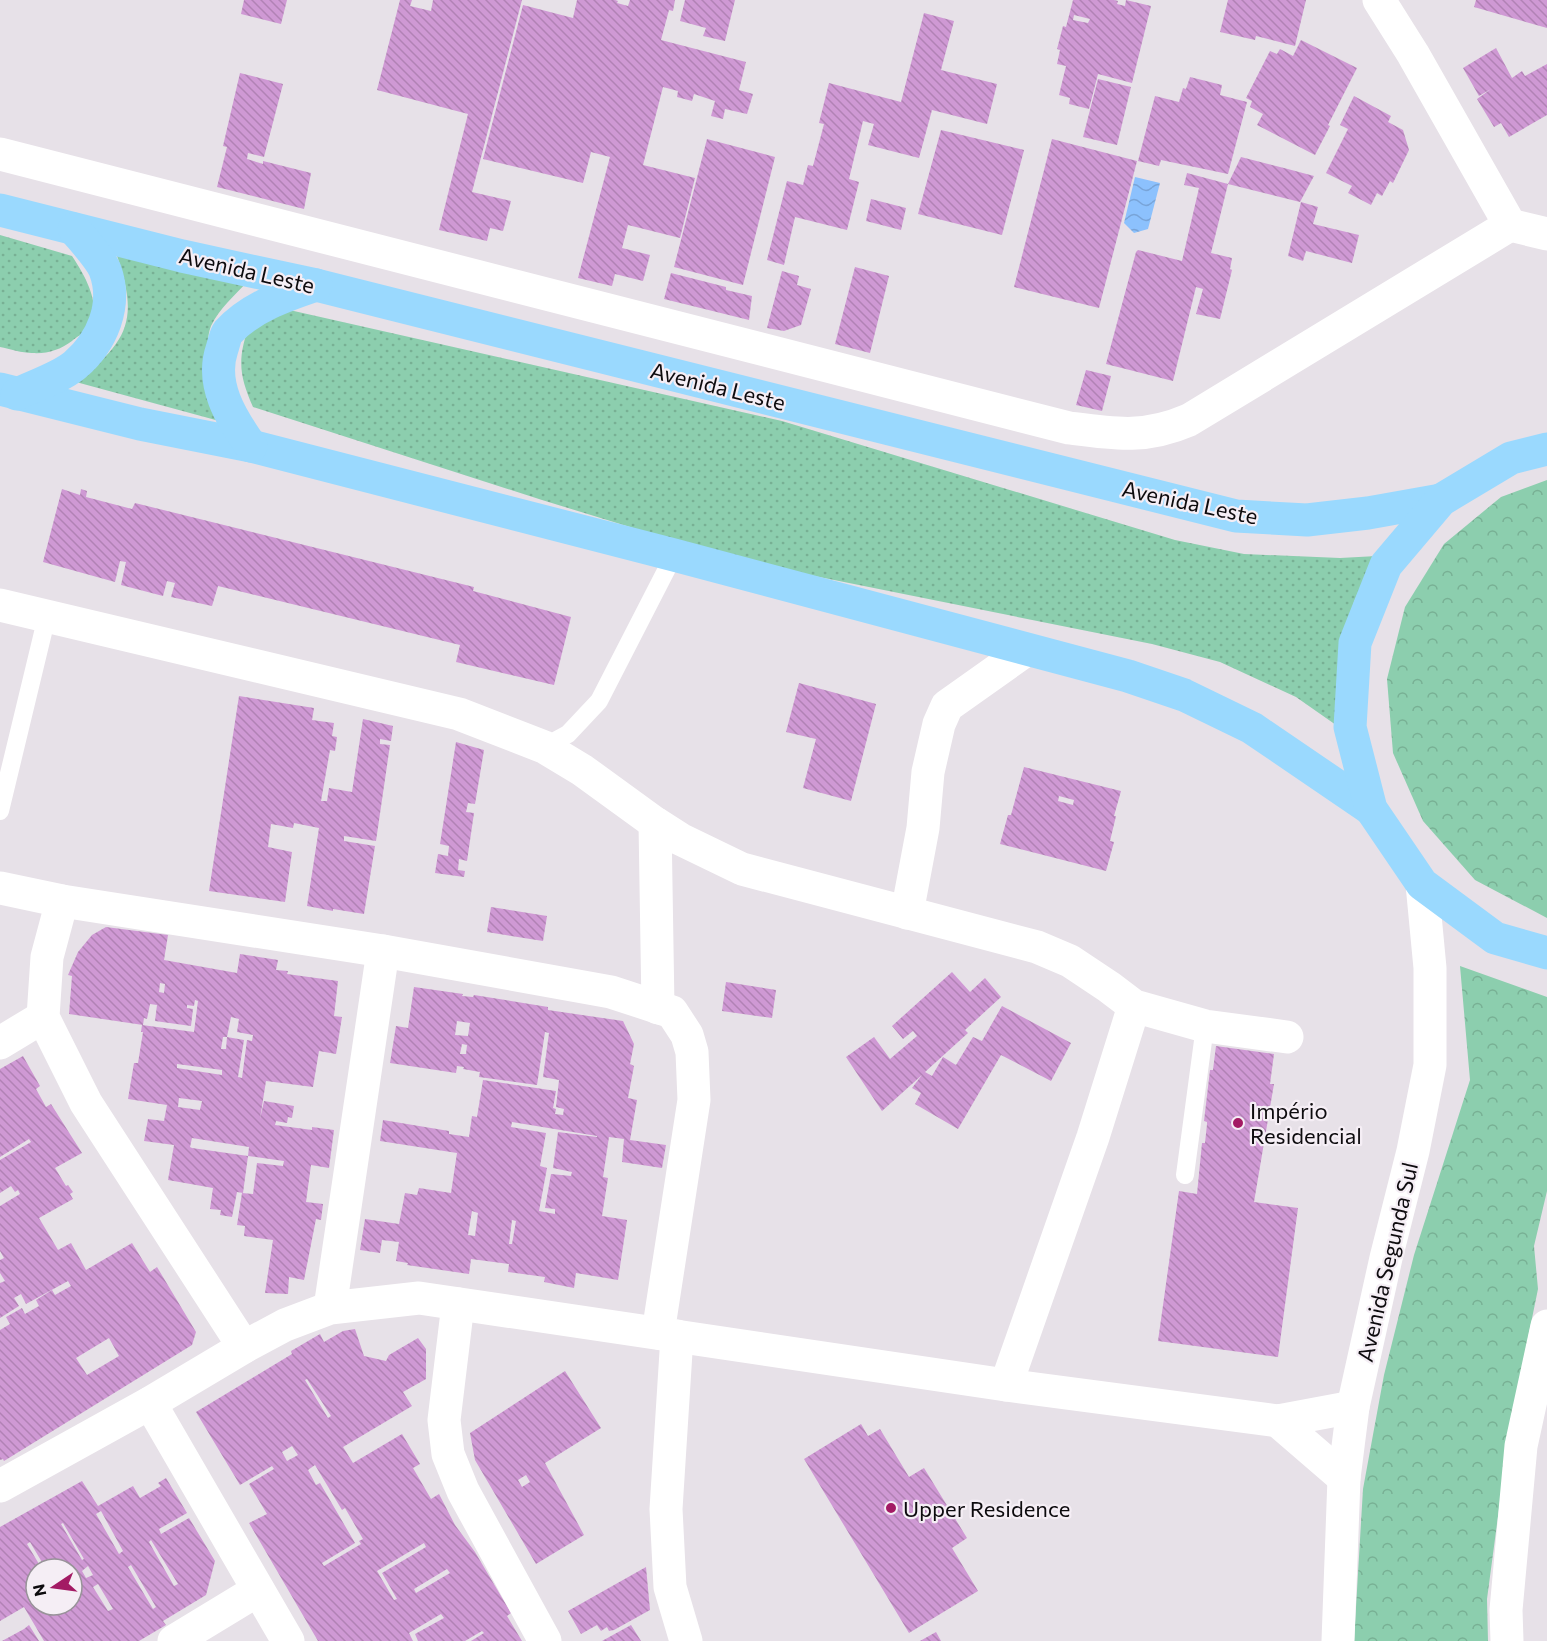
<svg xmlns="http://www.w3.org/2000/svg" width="1547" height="1641" viewBox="0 0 1547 1641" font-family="Commissioner,sans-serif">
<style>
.grass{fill:url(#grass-dots)}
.park{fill:url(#park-crowns)}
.water{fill:url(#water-waves)}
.building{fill:url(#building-back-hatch);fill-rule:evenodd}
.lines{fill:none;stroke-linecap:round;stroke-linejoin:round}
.lane{stroke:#fff;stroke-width:18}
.street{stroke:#fff;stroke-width:33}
.secondary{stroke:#fff;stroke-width:33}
.primary{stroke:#9ad9fe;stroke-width:33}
.poi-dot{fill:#a31a64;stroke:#f5eef5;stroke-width:2}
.labels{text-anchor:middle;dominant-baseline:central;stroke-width:4.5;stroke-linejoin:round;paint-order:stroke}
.street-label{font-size:22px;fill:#0d0b0e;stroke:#f5eef5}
.poi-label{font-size:22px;fill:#0d0b0e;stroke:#f5eef5;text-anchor:start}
</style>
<defs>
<pattern id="grass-dots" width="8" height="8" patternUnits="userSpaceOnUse" patternTransform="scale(1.5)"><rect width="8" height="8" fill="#8cceae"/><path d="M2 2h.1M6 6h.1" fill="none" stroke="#78b094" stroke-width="1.8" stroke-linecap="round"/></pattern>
<pattern id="park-crowns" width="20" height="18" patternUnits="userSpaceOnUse" patternTransform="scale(1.5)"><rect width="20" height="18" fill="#8cceae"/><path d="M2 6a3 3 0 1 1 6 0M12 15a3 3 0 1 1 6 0" fill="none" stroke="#78b094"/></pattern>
<pattern id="water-waves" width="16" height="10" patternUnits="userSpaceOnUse" patternTransform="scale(1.5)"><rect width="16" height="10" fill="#8cc1fd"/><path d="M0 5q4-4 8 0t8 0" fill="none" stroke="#78a4d8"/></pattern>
<pattern id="building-back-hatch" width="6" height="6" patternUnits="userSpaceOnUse" patternTransform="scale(1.5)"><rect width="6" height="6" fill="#cf99d4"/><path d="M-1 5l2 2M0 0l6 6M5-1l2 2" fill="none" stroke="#b182b5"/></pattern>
</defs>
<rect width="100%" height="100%" fill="#e7e1e8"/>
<g class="grass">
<path d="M 0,235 L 72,256 C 84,274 105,309 87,329 C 83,334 76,337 72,341 C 60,350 47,354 32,353 C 22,353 10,349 0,347 Z"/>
<path d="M 114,247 L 247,282 C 235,295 219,309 211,326 C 201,350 218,396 223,422 L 76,382 C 134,338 138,315 114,247 Z"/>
<path d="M 285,309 L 782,421 L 1175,540 L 1244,554 L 1340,558 L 1377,556 L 1368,570 L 1354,602 L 1343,635 L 1336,725 L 1296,697 L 1220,662 L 1152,644 L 744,562 L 542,500 L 253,407 C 240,377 237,361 248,329 Z"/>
</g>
<g class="park">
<polygon points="1547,480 1547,918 1475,880 1423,821 1393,753 1387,679 1405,607 1444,544 1501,497"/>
<polygon points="1460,966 1547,997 1547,1191 1534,1246 1538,1289 1510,1426 1487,1599 1488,1641 1354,1641 1363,1489 1384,1375 1414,1255 1470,1080"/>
</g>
<polygon class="water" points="1135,177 1160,183 1148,229 1134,233 1124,223"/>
<g class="building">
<polygon points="244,0 287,0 281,24 241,14"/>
<polygon points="400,0 412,0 410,6 431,11 433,0 522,0 472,192 511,201 503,231 490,228 487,241 439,230 468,114 377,90"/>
<polygon points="577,0 615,0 618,1 617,3 628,6 630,0 675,0 673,11 669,10 661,40 746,62 739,90 753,94 747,114 725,109 723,119 711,116 715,101 694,94 692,101 677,97 678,91 663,87 643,165 695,178 680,238 628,225 622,248 650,255 643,281 615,274 612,286 578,278 610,157 591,152 583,183 483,159 523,5 573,18"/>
<polygon points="685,0 735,0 725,41 703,36 706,28 680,21"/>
<path d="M 1073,0 L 1114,0 L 1118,1 L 1117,4 L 1125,6 L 1126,0 L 1151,6 L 1132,83 L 1098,74 L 1089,109 L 1069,104 L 1070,98 L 1059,95 L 1066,66 L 1057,64 L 1060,50 L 1057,49 L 1063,26 L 1066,27 ZM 1074,15 L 1090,19 L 1088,23 L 1073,20 Z"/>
<polygon points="1228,0 1306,0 1295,46 1256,36 1255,40 1220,32"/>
<polygon points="1476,0 1547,0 1547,28 1474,7"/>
<polygon points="924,13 954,21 941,70 997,84 987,124 932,110 919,158 868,145 874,124 863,121 849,179 859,182 847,230 795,217 784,265 767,260 787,181 803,185 808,165 813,166 824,124 819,123 829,83 901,102"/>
<polygon points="1301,40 1357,68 1328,125 1330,126 1315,155 1257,125 1263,114 1250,107 1252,101 1246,98 1270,51 1277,54 1280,49 1293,56"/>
<polygon points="1496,48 1512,78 1522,71 1525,76 1547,64 1547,115 1509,137 1501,123 1494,127 1477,99 1491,89 1479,96 1463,68"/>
<polygon points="240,73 283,84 264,157 248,153 247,159 263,164 263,161 311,173 304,209 217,187 227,147 223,146"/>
<polygon points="1190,77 1222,85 1220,95 1247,102 1228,174 1161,160 1159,166 1138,161 1155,96 1179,102 1183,88 1186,89"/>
<polygon points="1098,79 1131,87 1117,145 1083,137"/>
<polygon points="1354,96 1391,116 1388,122 1403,130 1409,150 1393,183 1390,181 1382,196 1377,193 1371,205 1348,193 1352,186 1326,173 1348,129 1340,125"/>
<polygon points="941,130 1024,150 1002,235 918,214"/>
<polygon points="707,139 775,157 743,285 674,267"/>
<polygon points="1052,139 1137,161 1099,308 1014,287"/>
<polygon points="1241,157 1284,168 1314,176 1300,202 1228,184"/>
<polygon points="1187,173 1228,184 1211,253 1232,258 1230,269 1232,270 1220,319 1196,314 1203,289 1196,287 1173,381 1106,364 1136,252 1138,250 1182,261 1199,188 1184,185"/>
<polygon points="871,199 906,208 901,230 866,221"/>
<polygon points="1301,202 1318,207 1313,224 1359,235 1352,263 1306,251 1303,261 1288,256"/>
<polygon points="855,267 889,276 870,353 835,344"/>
<polygon points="782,271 799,276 797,285 811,289 801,325 784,331 767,328"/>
<polygon points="671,273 726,287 726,290 752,296 749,320 664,299"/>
<polygon points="1086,370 1111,376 1102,411 1076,405"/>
<polygon points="62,489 80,495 81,489 87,491 86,497 132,509 135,503 232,527 474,587 473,591 571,617 554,685 456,662 460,645 218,586 212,606 171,597 175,583 167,581 163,596 121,585 126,562 120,561 115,582 43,562"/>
<polygon points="799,683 876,704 851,801 803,788 816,739 786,732"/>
<polygon points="239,696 314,708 312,720 334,723 332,736 337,737 335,751 330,750 321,801 327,801 329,788 352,792 363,719 393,726 391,741 380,739 380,744 390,745 376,841 344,836 344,841 375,846 364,914 333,909 333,911 307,906 319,828 294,823 293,828 271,824 268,847 292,852 285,902 209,891"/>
<polygon points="456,742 484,750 475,804 468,803 466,812 474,813 467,861 459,859 458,870 465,871 464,877 435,873 438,854 448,856 449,846 440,844"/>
<path d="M 1024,767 L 1121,791 L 1114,816 L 1116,816 L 1110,841 L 1114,842 L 1106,871 L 1000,844 L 1008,815 L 1011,815 ZM 1059,796 L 1074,800 L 1073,805 L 1058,801 Z"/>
<polygon points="491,907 547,916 543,941 487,932"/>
<path d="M 106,927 L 168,935 L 164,960 L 237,973 L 240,954 L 278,960 L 276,970 L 288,971 L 287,974 L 338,981 L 334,1016 L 342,1017 L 336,1054 L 319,1051 L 313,1087 L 266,1081 L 260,1119 L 264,1101 L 294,1106 L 292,1118 L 288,1117 L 287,1123 L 276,1121 L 275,1125 L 312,1130 L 312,1127 L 334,1130 L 329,1168 L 311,1165 L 306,1202 L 323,1204 L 321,1220 L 316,1219 L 304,1280 L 289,1277 L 288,1294 L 265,1293 L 273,1240 L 244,1236 L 245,1226 L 237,1225 L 242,1193 L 253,1194 L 257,1163 L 283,1166 L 284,1161 L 248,1156 L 249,1147 L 192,1138 L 190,1147 L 192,1148 L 248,1156 L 243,1193 L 237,1192 L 232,1217 L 220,1215 L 221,1210 L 210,1209 L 213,1188 L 168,1180 L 174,1145 L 144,1141 L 148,1119 L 164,1121 L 167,1105 L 128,1099 L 134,1063 L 138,1063 L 143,1032 L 141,1032 L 142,1025 L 194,1032 L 198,1001 L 195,1000 L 194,1006 L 187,1005 L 187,1008 L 193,1009 L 191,1026 L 155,1021 L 157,1005 L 150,1004 L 147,1019 L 144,1018 L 143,1025 L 69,1014 L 72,976 L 68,975 L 78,952 L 92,935 ZM 160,983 L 165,984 L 164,993 L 159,992 ZM 231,1017 L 239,1019 L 237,1032 L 253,1035 L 252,1041 L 247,1040 L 242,1078 L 238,1077 L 244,1040 L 227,1037 L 226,1049 L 221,1049 L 223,1037 L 227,1037 ZM 177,1064 L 222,1070 L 222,1075 L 177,1068 ZM 179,1098 L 202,1101 L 200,1110 L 178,1107 Z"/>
<polygon points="952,972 970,992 985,978 1001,997 965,1030 968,1033 925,1072 932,1076 943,1057 956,1065 973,1037 982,1041 1002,1006 1071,1043 1051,1081 1001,1055 958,1129 915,1104 921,1093 912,1088 922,1075 882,1111 846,1057 874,1037 890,1059 917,1036 913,1031 903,1039 892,1026"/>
<polygon points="726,982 776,990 772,1018 722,1011"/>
<path d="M 414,987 L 463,994 L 462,996 L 473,997 L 474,995 L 548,1007 L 548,1010 L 623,1021 L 634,1044 L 630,1064 L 634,1066 L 628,1098 L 637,1100 L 630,1140 L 666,1145 L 662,1168 L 622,1162 L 624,1139 L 609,1137 L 603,1177 L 608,1178 L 602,1216 L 627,1220 L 618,1280 L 576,1273 L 574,1288 L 544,1282 L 545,1277 L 508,1272 L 509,1264 L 471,1259 L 469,1274 L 407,1265 L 408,1263 L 396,1261 L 399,1242 L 382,1240 L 380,1253 L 360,1250 L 365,1219 L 399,1224 L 405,1193 L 417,1195 L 419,1188 L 451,1193 L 457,1153 L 380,1141 L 383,1120 L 449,1131 L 449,1134 L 469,1137 L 472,1116 L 477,1117 L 483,1080 L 556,1091 L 553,1108 L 556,1109 L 555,1114 L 563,1115 L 564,1109 L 556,1107 L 559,1080 L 543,1077 L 549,1033 L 545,1032 L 537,1085 L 479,1077 L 480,1072 L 463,1069 L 464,1067 L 457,1066 L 456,1073 L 390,1063 L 396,1026 L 408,1028 ZM 457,1021 L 470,1023 L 468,1036 L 455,1035 ZM 462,1044 L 467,1045 L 466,1054 L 460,1054 ZM 512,1122 L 597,1136 L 597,1137 L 558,1132 L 553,1168 L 572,1172 L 571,1176 L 551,1174 L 545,1208 L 555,1209 L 555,1214 L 539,1211 L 547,1168 L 540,1166 L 546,1133 L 511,1127 ZM 472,1211 L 478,1213 L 475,1236 L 468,1235 ZM 512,1220 L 516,1221 L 512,1244 L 509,1244 Z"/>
<polygon points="1216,1046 1274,1054 1270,1084 1274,1084 1254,1202 1298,1208 1278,1357 1158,1341 1179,1191 1197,1194 1202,1143 1205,1143 1207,1124 1207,1122 1204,1121 1210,1070 1213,1070"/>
<path d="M 23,1056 L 40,1086 L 36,1089 L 46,1107 L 51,1104 L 82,1153 L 55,1168 L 66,1186 L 68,1185 L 73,1192 L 70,1194 L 73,1199 L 39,1218 L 58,1250 L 71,1243 L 86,1270 L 132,1243 L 150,1272 L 157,1267 L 196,1332 L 192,1345 L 4,1461 L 3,1459 L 0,1460 L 0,1330 L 10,1324 L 6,1317 L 22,1308 L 25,1314 L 39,1306 L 36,1300 L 52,1290 L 55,1295 L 71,1286 L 68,1281 L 26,1304 L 21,1294 L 14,1298 L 19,1306 L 0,1318 L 0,1283 L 5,1281 L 0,1273 L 0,1260 L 4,1258 L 0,1251 L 0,1206 L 20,1194 L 18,1190 L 15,1192 L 11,1186 L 0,1193 L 0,1160 L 31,1142 L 29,1139 L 0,1157 L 0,1069 ZM 109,1338 L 119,1356 L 87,1375 L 76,1358 Z"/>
<path d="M 355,1329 L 364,1356 L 386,1361 L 389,1355 L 418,1338 L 426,1349 L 426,1379 L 403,1392 L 412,1406 L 343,1447 L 353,1463 L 402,1434 L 420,1464 L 413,1468 L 431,1499 L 439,1494 L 455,1525 L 475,1552 L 511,1613 L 507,1616 L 522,1641 L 471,1641 L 484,1633 L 482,1631 L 465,1641 L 418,1641 L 415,1634 L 444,1618 L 441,1614 L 409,1633 L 413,1641 L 318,1641 L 249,1523 L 267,1514 L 249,1484 L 274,1469 L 272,1466 L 240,1485 L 196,1412 L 292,1354 L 291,1351 L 320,1334 L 324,1342 L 343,1331 ZM 307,1379 L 331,1416 L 328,1418 L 305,1380 ZM 292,1446 L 298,1455 L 287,1461 L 282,1452 ZM 315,1465 L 342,1510 L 345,1508 L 363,1539 L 359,1541 L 361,1544 L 324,1566 L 322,1563 L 355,1543 L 320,1483 L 316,1485 L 308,1470 ZM 424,1543 L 426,1547 L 382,1573 L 397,1599 L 394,1600 L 377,1571 ZM 447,1569 L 450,1573 L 416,1593 L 414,1589 Z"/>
<path d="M 565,1371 L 601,1428 L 545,1463 L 584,1535 L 536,1564 L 475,1460 L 470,1433 ZM 526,1475 L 530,1482 L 522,1487 L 518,1480 Z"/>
<polygon points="861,1424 868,1436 880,1429 909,1477 924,1468 967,1538 952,1548 978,1591 909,1633 804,1459"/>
<path d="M 166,1478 L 187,1513 L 159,1529 L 161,1534 L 189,1518 L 215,1561 L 206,1595 L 163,1621 L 166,1625 L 139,1641 L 44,1641 L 24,1607 L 0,1621 L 0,1527 L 82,1481 L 98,1506 L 133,1486 L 140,1498 L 161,1486 L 158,1483 ZM 101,1511 L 123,1551 L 119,1554 L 96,1514 ZM 63,1523 L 84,1559 L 82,1560 L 61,1524 ZM 151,1540 L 178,1584 L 174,1586 L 149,1542 ZM 30,1542 L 46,1569 L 72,1569 L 72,1605 L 67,1605 L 68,1607 L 63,1609 L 61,1605 L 36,1605 L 36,1569 L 42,1569 L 27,1544 ZM 131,1565 L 156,1607 L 153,1609 L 128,1567 ZM 88,1566 L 93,1575 L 86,1578 L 82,1571 ZM 98,1584 L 113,1609 L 108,1611 L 93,1587 Z"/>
<polygon points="646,1567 650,1610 614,1630 609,1631 607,1627 601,1631 597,1625 581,1634 568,1611"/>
<polygon points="29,1625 39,1641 2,1641 24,1629"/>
<polygon points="631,1625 641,1641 602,1641"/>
<polygon points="936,1632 941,1641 920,1641"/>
</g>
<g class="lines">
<g class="lane">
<polyline points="544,747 568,734 599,701 674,555"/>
<polyline points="0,811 47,616"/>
<polyline points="1185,1175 1205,1026"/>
</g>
<g class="street">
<polyline points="1379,0 1413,54 1510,225 1547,234"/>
<path d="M 0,154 L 1069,428 C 1115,434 1145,439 1189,420 L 1510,225"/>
<polyline points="0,605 459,714 544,747 582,770 655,823 680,839 742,869 1037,947 1070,961 1109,987 1134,1006 1205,1026 1287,1037"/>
<polyline points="655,823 658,1008"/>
<polyline points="0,888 62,901 383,951 611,992 672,1012 687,1035 692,1052 694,1100 658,1333"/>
<polyline points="62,901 47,957 43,1017 86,1103 244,1347"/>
<polyline points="907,913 923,828 928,772 939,724 947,706 1026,650"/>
<polyline points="0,1043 43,1017"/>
<polyline points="458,1304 444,1420 448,1454 463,1491 545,1641"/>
<polyline points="330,1308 383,951"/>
<polyline points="677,1336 666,1509 670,1587 686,1641"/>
<polyline points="1006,1385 1093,1137 1134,1006"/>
<polyline points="150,1403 288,1641"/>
<polyline points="174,1641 258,1590"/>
</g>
<g class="secondary">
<polyline points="1278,1421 1344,1478"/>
<polyline points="0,1486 150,1403 244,1347 285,1325 330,1308 419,1298 1006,1385 1278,1421 1353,1407"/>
<polyline points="1338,1641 1344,1478 1353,1407 1386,1258 1413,1151 1430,1065 1430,968 1422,884"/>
<polyline points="1507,1641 1506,1610 1521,1446 1547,1326"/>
</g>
<g class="primary">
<polyline points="0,210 182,256 316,285 1236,516 1307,520 1368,513 1441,500"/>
<polyline points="0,389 140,424 251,446 674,555 1128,676 1184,695 1252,728 1371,809"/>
<path d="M 17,394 C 34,386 61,377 75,365 C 102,342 118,305 105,270 C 100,258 83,240 74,229"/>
<path d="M 251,446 C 231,418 210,384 222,349 C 224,343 225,336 228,332 C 251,307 286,295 316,285"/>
<polyline points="1547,449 1511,458 1441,500 1386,565 1355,643 1350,727 1371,809 1422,884 1495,938 1547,953"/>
</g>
</g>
<g class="poi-dot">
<circle cx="1238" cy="1123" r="6"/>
<circle cx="891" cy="1508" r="6"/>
</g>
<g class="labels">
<g class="street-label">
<text transform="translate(247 270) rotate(13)">Avenida Leste</text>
<text transform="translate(718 386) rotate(14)">Avenida Leste</text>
<text transform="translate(1190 502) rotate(12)">Avenida Leste</text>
<text transform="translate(1387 1262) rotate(-77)">Avenida Segunda Sul</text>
</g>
<g class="poi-label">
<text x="1250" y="1110">Império<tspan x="1250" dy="25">Residencial</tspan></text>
<text x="903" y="1508">Upper Residence</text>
</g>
</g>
<g transform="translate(54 1587) rotate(257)"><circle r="28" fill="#f5eef5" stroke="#989399" stroke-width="1.5"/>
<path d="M0-4.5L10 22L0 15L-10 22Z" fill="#a31a64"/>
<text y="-9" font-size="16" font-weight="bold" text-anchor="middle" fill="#0d0b0e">N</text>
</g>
</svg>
